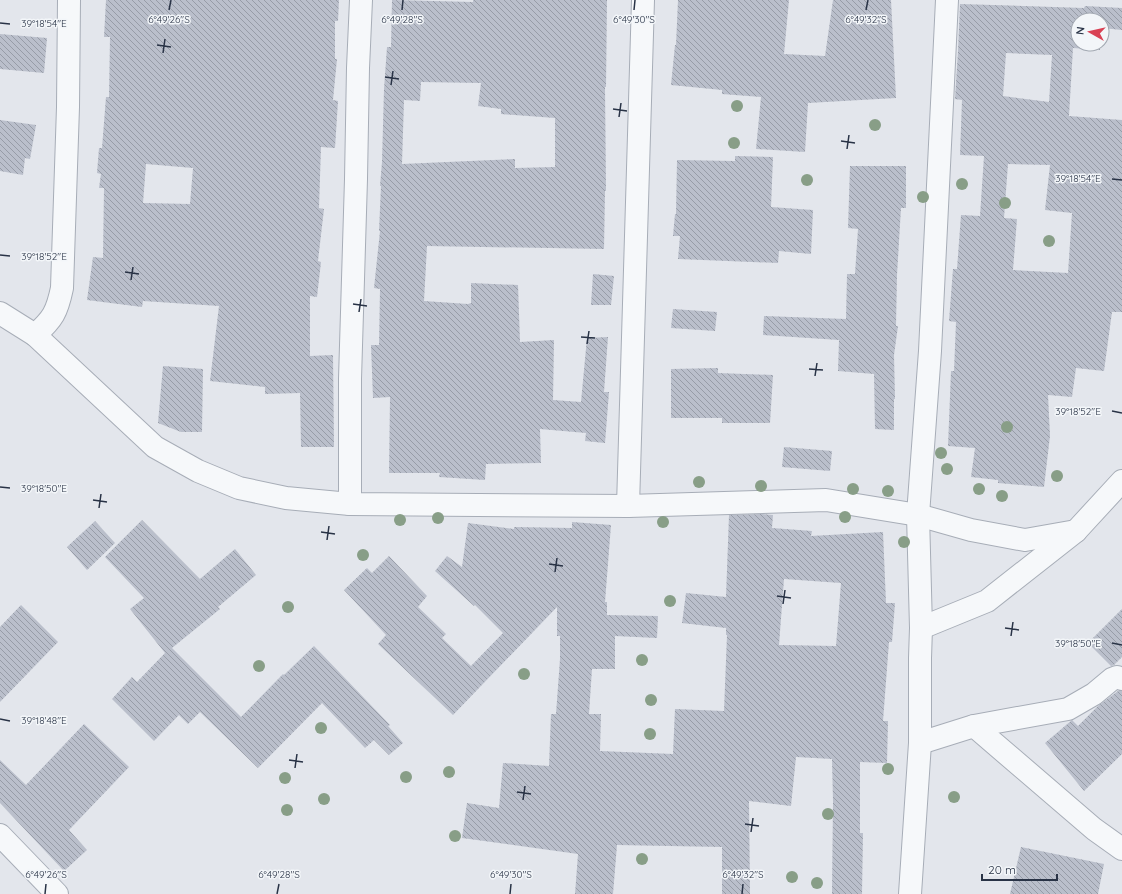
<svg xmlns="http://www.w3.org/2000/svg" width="1122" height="894" viewBox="0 0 1122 894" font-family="Quicksand,sans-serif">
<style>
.building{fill:url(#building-back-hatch);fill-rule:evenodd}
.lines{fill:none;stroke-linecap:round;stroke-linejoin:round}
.minor-casing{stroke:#a7adb7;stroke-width:24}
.minor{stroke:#f6f8fa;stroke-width:22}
.tree{fill:#889e87}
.ticks{fill:none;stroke:#293346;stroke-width:1.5}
.ticks-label{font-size:10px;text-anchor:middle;fill:#293346;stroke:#f3f6f9;stroke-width:3;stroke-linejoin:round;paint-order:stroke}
</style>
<defs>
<pattern id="building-back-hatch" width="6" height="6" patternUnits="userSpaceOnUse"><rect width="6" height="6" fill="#babfcb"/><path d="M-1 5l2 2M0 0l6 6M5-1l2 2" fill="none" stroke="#979ca7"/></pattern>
</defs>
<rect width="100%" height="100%" fill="#e3e6ec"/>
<g class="building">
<path d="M 106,0 L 339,0 L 338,21 L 335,21 L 335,59 L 337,59 L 333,100 L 338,101 L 335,148 L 321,147 L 319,208 L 324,209 L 318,261 L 321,262 L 317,297 L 310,296 L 310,356 L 333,355 L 334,447 L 301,447 L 300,393 L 265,394 L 265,387 L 210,381 L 219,306 L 143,301 L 142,307 L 87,300 L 93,257 L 103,258 L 104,188 L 99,188 L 101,174 L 97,173 L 99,148 L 102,148 L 106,97 L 109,97 L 110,37 L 104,37 ZM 146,164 L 193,168 L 190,204 L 143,203 Z"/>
<path d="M 392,0 L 473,2 L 473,0 L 607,0 L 606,87 L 605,87 L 606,191 L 605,191 L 604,249 L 427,246 L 424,301 L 468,304 L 471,303 L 471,283 L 518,285 L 520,342 L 554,340 L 553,400 L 581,402 L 587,338 L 608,337 L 604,392 L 609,392 L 605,443 L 585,441 L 586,433 L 540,429 L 541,463 L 486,464 L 485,480 L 439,477 L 440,473 L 389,473 L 390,397 L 373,398 L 371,345 L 379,345 L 380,289 L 374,288 L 380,231 L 379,231 L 381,186 L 380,186 L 382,162 L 384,89 L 387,47 L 391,47 ZM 421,82 L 481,83 L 478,106 L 501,109 L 501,114 L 555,118 L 555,167 L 515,168 L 515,159 L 402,164 L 404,100 L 420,101 Z"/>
<polygon points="678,0 789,0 784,54 825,56 833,0 891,0 896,98 808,103 805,152 756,149 761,97 722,94 722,90 671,85 675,45 676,45"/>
<path d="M 960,4 L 1084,8 L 1085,6 L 1122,8 L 1122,30 L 1102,28 L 1102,20 L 1078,20 L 1078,44 L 1100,44 L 1100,50 L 1073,48 L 1069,116 L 1122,120 L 1122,312 L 1112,312 L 1104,371 L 1076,368 L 1072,397 L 1048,395 L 1050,436 L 1044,487 L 998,483 L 998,480 L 971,477 L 975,448 L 948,446 L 951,371 L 954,371 L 956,322 L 949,321 L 953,269 L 957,269 L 961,215 L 980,216 L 984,156 L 960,155 L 962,100 L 955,99 L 958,51 ZM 1006,53 L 1052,55 L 1049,102 L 1003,96 ZM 1008,164 L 1050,165 L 1045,210 L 1072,213 L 1068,273 L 1013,270 L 1017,219 L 1004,218 Z"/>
<polygon points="0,34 47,38 44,73 0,69"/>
<polygon points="0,120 36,125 30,159 25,158 23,175 0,171"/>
<polygon points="735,156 773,157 771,207 813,210 811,254 779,251 778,263 678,259 680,236 673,236 675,214 676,214 677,160 735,161"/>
<polygon points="850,166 906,166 906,208 901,208 897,275 896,326 898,326 894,355 895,399 894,399 894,430 875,429 874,374 838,371 839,340 763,335 764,316 846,319 847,274 855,274 858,229 848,228"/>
<polygon points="593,274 614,276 611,305 591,305"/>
<polygon points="673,309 717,312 715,331 671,328"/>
<polygon points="163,366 203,369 202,432 181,432 158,423"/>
<polygon points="718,368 718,373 773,375 770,423 722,423 722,418 671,418 671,369"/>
<polygon points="784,447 832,451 830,471 782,467"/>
<path d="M 762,514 L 773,515 L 772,528 L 812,531 L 811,536 L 883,532 L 886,603 L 895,603 L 892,642 L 889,642 L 883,721 L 888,721 L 887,763 L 860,762 L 860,833 L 863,833 L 862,894 L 832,894 L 833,801 L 832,759 L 796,757 L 791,806 L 749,801 L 750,894 L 722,894 L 722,847 L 617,845 L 613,894 L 575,894 L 578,854 L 462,838 L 467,803 L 499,808 L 503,763 L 549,766 L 551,714 L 556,714 L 560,659 L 560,636 L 557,636 L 557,607 L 453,715 L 378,644 L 386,635 L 344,590 L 367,568 L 372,573 L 389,556 L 427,596 L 418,607 L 446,634 L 442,638 L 471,666 L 503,633 L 475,605 L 474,606 L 435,571 L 447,556 L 462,567 L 468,523 L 514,529 L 514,527 L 572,528 L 572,522 L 611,525 L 605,602 L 607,602 L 607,615 L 658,616 L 657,638 L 615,636 L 615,669 L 592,669 L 589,714 L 601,714 L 600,751 L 673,754 L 675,709 L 724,711 L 727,635 L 726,635 L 726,628 L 682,623 L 686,593 L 726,597 L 729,515 ZM 784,579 L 841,583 L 836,646 L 779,645 Z"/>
<polygon points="142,520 200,579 235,549 256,575 218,607 220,609 172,648 241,717 283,674 284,675 314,646 390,725 388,726 403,743 389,755 374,740 365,748 322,703 258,768 200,712 188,724 179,715 154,741 112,699 132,677 137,682 165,653 130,609 144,598 105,557"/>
<polygon points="95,521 115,543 87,570 67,547"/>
<polygon points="21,605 58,642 0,702 0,627"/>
<polygon points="1122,609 1122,657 1114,665 1111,666 1088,643"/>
<polygon points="1118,691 1122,691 1122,754 1084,791 1045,743 1072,720 1078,726 1098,706"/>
<polygon points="84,724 129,767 69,830 87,850 64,871 0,803 0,760 26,785"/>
<polygon points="1021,847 1104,864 1098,894 1010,894"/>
</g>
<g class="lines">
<defs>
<g id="minor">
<polyline points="0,313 35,335 155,447 198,471 239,488 286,498 350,504 628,506 826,500 918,515 971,530 1025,540 1076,531"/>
<path d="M 35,335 C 53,319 57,312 62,288 L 68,107 L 69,0"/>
<polyline points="350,504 350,379 356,179 358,68 361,0"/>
<polyline points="628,506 643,0"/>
<polyline points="921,628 987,601 1076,531 1122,481"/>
<polyline points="974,726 1068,709 1094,694 1112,679 1117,677 1122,679"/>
<polyline points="920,743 974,726 1094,829 1122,849"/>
<polyline points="0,835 57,894"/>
<polyline points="910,894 920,743 920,658 921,628 918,515 930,351 947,0"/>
</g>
</defs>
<use href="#minor" class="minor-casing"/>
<use href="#minor" class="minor"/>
</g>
<g class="tree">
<circle cx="737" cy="106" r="6"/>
<circle cx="875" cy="125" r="6"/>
<circle cx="734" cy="143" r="6"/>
<circle cx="807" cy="180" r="6"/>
<circle cx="962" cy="184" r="6"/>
<circle cx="923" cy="197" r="6"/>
<circle cx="1005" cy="203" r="6"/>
<circle cx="1049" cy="241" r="6"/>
<circle cx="1007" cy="427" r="6"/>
<circle cx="941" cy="453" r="6"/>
<circle cx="947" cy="469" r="6"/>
<circle cx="1057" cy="476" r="6"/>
<circle cx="699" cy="482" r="6"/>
<circle cx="761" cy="486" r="6"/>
<circle cx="853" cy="489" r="6"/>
<circle cx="979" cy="489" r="6"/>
<circle cx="888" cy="491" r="6"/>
<circle cx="1002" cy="496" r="6"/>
<circle cx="845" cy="517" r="6"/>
<circle cx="438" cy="518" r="6"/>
<circle cx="400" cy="520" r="6"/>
<circle cx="663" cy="522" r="6"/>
<circle cx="904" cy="542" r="6"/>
<circle cx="363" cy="555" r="6"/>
<circle cx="670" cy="601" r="6"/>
<circle cx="288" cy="607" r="6"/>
<circle cx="642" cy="660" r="6"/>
<circle cx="259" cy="666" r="6"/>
<circle cx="524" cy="674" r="6"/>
<circle cx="651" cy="700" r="6"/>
<circle cx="321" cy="728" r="6"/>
<circle cx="650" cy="734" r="6"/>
<circle cx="888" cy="769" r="6"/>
<circle cx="449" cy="772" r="6"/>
<circle cx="406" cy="777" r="6"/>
<circle cx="285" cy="778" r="6"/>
<circle cx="954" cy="797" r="6"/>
<circle cx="324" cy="799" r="6"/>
<circle cx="287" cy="810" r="6"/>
<circle cx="828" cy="814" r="6"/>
<circle cx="455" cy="836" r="6"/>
<circle cx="642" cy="859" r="6"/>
<circle cx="792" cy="877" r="6"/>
<circle cx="817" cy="883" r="6"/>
</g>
<path class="ticks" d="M 169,10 L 171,0M 402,10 L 403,0M 634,10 L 635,0M 866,10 L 868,0M 0,23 L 10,24M 157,45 L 171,47M 163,53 L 165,39M 385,77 L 399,79M 391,85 L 393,71M 613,109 L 627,111M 619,117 L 621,103M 841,141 L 855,143M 847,149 L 849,135M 1112,179 L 1122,180M 0,255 L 10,256M 125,272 L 139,274M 131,280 L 133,267M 353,304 L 367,306M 359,312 L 361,299M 581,337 L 595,338M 587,344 L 589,331M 809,369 L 823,370M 815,376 L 817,363M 1112,411 L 1122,413M 0,487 L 10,488M 93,500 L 107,502M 99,508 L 101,494M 321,532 L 335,534M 327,540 L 329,526M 549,564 L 563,566M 555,572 L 557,558M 777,596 L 791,598M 783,604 L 785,590M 1005,628 L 1019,630M 1011,636 L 1013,622M 1112,643 L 1122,645M 0,719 L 10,721M 289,760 L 303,762M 295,768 L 297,754M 517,792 L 531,794M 523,800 L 525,786M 745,824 L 759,826M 751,832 L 753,818M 45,894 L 46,884M 277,894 L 279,884M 510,894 L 511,884M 742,894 L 743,884"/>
<g class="ticks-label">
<text x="169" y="23">6°49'26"S</text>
<text x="402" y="23">6°49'28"S</text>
<text x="634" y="23">6°49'30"S</text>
<text x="866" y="23">6°49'32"S</text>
<text x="44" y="27">39°18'54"E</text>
<text x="1078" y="182">39°18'54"E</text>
<text x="44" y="260">39°18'52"E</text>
<text x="1078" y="415">39°18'52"E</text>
<text x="44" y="492">39°18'50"E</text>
<text x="1078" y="647">39°18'50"E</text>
<text x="44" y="724">39°18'48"E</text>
<text x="46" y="878">6°49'26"S</text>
<text x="279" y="878">6°49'28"S</text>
<text x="511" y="878">6°49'30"S</text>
<text x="743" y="878">6°49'32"S</text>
</g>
<g transform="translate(1090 32) rotate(278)"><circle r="19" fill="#f3f6f9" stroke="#a2a8b1"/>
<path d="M0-3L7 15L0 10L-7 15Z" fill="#d94154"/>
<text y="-6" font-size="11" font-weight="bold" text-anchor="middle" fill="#293346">N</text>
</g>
<path d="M982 874v6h75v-6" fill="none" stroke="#293346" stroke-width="2"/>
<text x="988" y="874" font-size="12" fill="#293346" stroke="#f3f6f9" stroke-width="3" paint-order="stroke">20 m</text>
</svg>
